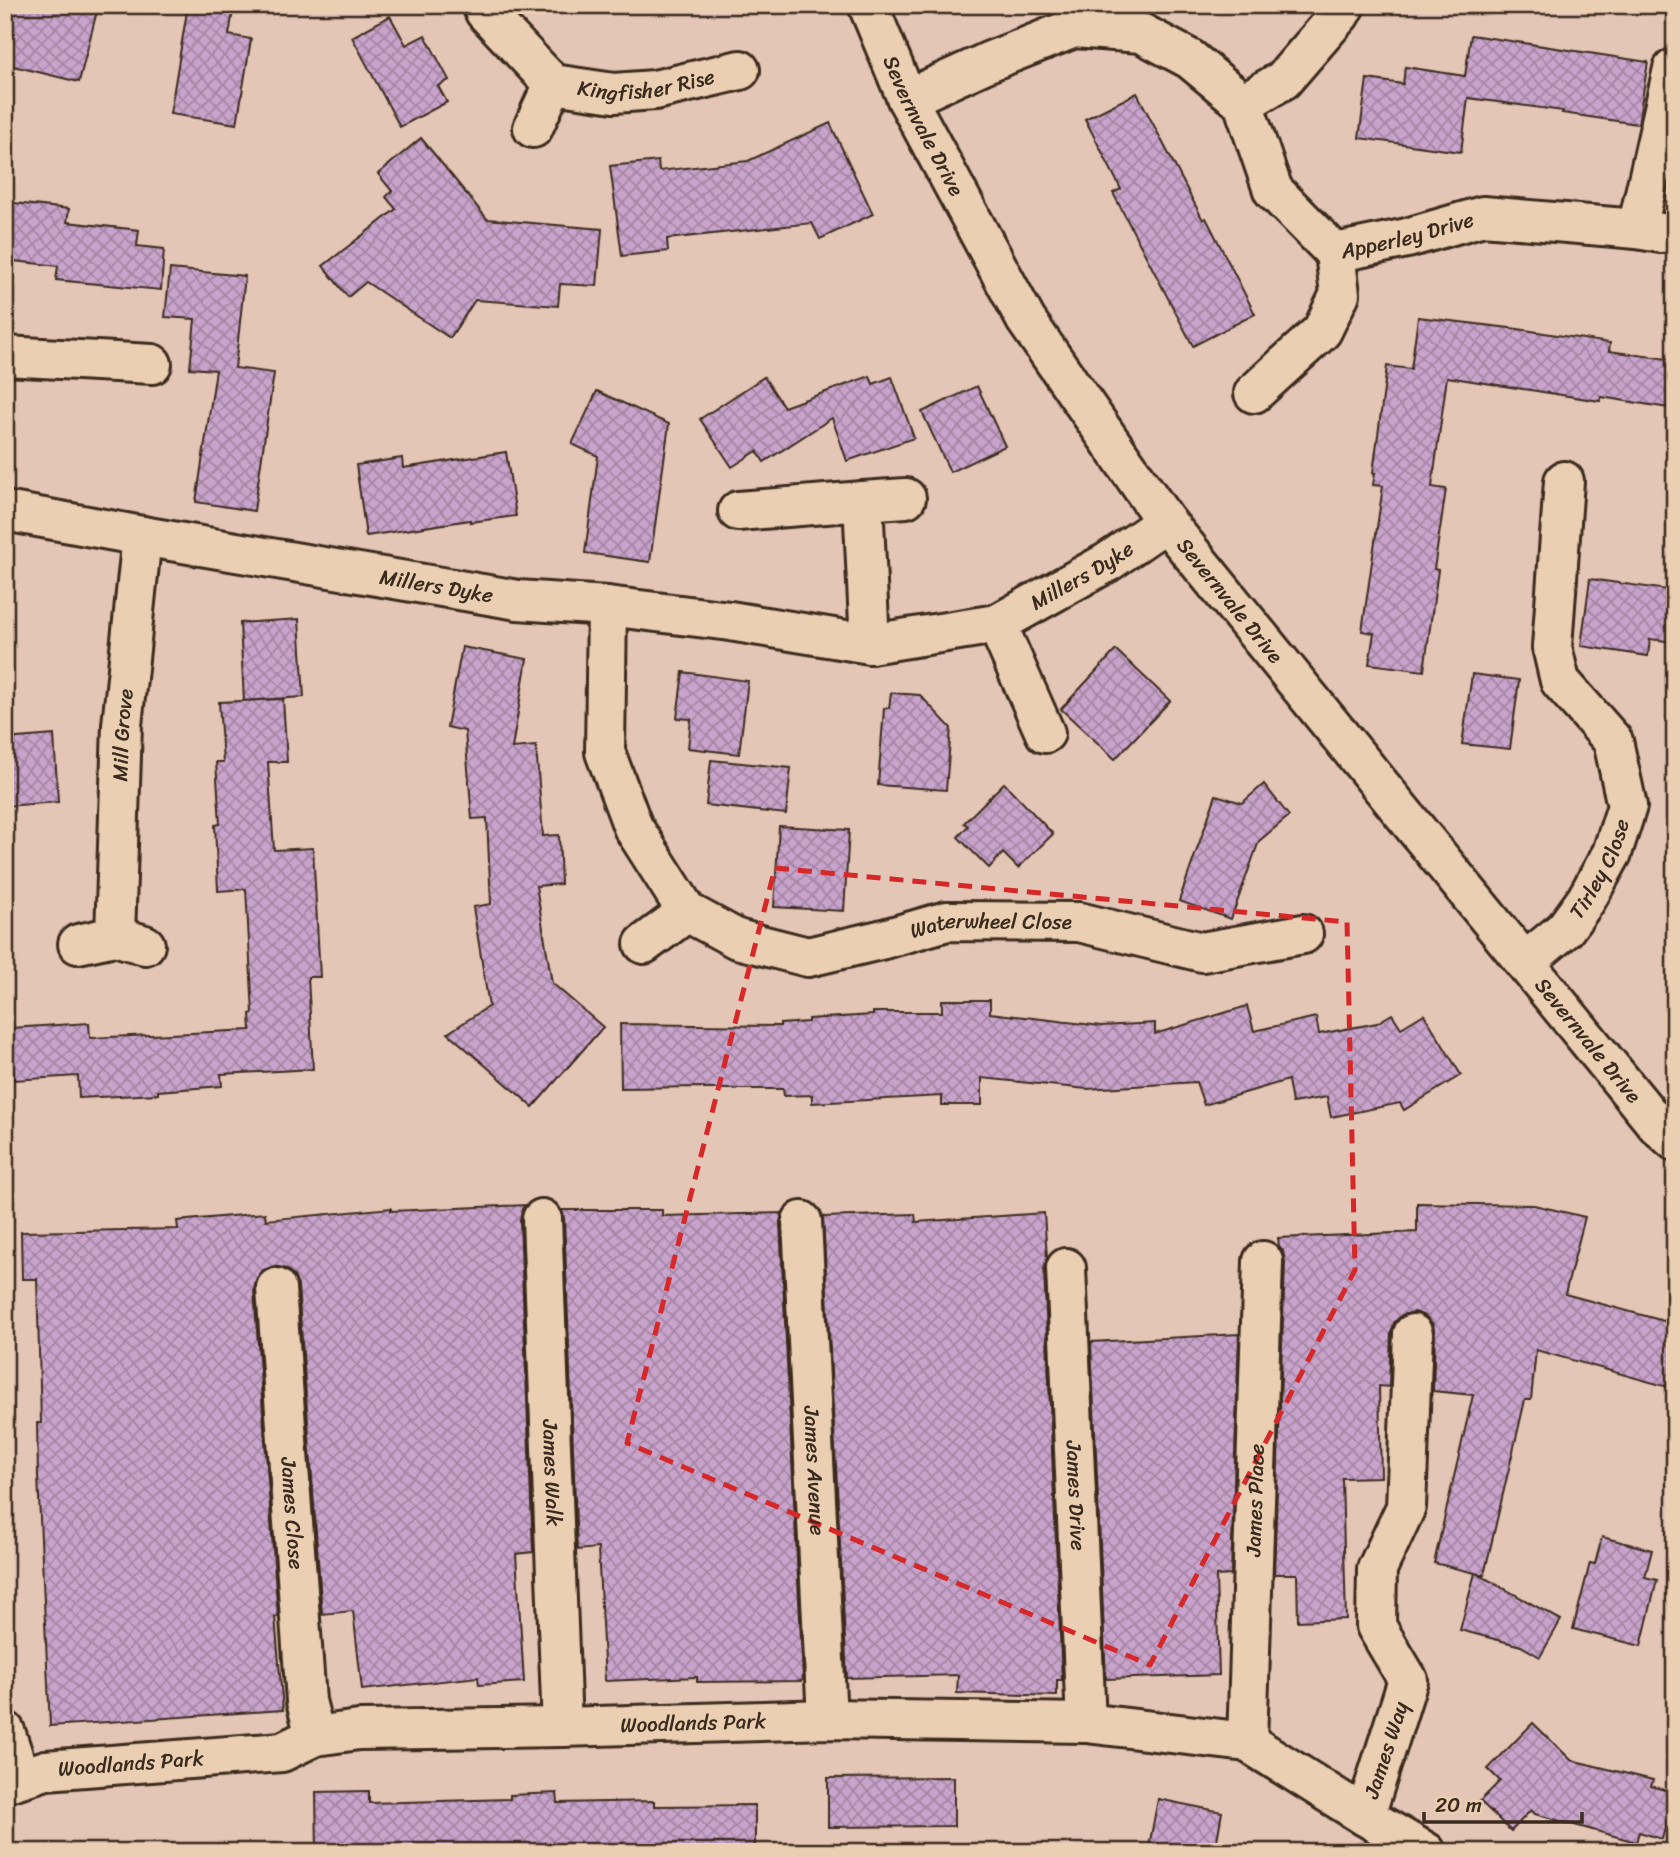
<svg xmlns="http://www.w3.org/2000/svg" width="1680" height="1857" viewBox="0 0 1680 1857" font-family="Sriracha,sans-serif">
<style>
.building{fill:url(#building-cross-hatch);stroke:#3b2a1e;stroke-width:2}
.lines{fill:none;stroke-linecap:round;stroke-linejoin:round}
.minor-casing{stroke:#3b2a1e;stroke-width:44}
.minor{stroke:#ebcfb2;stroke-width:38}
.marked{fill:none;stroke:#d62828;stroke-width:5;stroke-dasharray:14 9;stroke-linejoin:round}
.labels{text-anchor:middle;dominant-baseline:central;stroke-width:5;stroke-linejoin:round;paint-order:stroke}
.street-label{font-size:21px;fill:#3b2a1e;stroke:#ebcfb2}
</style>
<defs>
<pattern id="building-cross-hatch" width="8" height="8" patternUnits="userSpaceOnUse" patternTransform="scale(1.75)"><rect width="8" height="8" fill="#c8a3cb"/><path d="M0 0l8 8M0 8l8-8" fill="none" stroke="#a485a4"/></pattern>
</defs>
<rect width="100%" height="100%" fill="#e4c6b7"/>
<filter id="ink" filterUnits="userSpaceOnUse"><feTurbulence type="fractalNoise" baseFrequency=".0143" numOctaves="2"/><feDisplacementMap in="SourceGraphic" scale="14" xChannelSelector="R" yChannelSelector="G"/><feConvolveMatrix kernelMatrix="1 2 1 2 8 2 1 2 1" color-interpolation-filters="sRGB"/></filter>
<g filter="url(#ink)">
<g class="building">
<polygon points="5,5 71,5 97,11 79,82 5,64"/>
<polygon points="188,5 234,5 229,35 251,39 237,124 170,114"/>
<polygon points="390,16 406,45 425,35 449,80 438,86 447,102 400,127 352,37"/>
<polygon points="1471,35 1648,62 1638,124 1562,113 1563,111 1468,98 1461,152 1359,138 1367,79 1403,84 1405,67 1465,76"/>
<polygon points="1137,93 1203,220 1206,218 1255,314 1193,346 1113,193 1121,189 1085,119"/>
<polygon points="830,123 873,214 820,239 812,223 667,239 668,251 622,256 610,166 658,161 659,171 748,161"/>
<polygon points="421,138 487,219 602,229 597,286 560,284 558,306 475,300 450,338 366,282 348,297 323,266 396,209 386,197 392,191 378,174"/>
<polygon points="5,202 69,209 67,222 139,230 137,246 164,249 161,290 56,280 58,266 5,260"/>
<polygon points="170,269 245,276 235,368 274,373 254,511 196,502 216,370 190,368 195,319 165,317"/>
<polygon points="1418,317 1518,329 1610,343 1609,351 1675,360 1675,409 1601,397 1600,401 1447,377 1432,487 1446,489 1434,569 1438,570 1424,671 1369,664 1374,633 1362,631 1383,486 1373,485 1375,473 1373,473 1387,366 1411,369"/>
<polygon points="870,376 873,384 892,377 914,438 847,461 832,418 764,462 757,451 732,467 700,419 764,377 784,407"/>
<polygon points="977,386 1005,446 950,472 922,412"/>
<polygon points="597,391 669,424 650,562 585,553 598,456 572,444"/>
<polygon points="506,452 516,516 470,522 470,520 366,536 356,465 402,458 403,468"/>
<polygon points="1590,579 1675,591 1675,642 1650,639 1648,656 1581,646"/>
<polygon points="299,619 304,697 244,701 240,623"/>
<polygon points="462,647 527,659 512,748 536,746 543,836 559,835 561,884 536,886 552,983 603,1027 533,1107 448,1033 489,1006 473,907 491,904 487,818 472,819 465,731 447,727"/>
<polygon points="1116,650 1170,701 1115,759 1061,709"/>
<polygon points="683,672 748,681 739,754 688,748 691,719 677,718"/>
<polygon points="1472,674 1519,680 1510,749 1462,744"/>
<polygon points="891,693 920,695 951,728 946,790 878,785 884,708 889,708"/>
<polygon points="283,699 287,762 268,762 274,850 313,848 320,977 308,977 313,1069 221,1074 222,1086 158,1091 158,1094 79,1098 78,1076 14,1080 11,1028 89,1023 90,1038 251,1030 250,1014 253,1013 246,889 218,891 215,825 220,824 216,762 223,762 219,702"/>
<polygon points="54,735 58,802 5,806 5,739"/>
<polygon points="711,760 791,768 786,814 706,805"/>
<polygon points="1004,783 1053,834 1018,868 1003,853 989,868 958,837 968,826 964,823"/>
<polygon points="1264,784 1289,816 1259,841 1231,919 1179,901 1216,795 1242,803"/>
<polygon points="779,826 849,830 844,911 774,907"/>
<polygon points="942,1000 990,1000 990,1013 1101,1026 1155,1023 1155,1034 1247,1006 1254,1031 1316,1017 1319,1034 1377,1023 1392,1014 1401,1028 1424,1014 1461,1075 1404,1110 1400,1103 1331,1117 1327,1097 1292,1103 1288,1080 1204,1105 1196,1082 1087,1089 982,1078 982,1105 942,1105 942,1096 812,1103 812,1095 784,1096 783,1089 704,1089 704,1087 621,1088 620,1024 780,1026 780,1024 808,1022 808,1019 873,1015 873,1012 942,1012"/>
<polygon points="1417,1203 1534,1205 1585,1217 1565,1294 1675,1324 1675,1389 1536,1350 1531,1400 1525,1400 1484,1575 1476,1573 1561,1620 1540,1657 1521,1646 1460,1630 1475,1573 1434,1563 1473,1395 1433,1391 1435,1335 1433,1324 1425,1316 1415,1312 1402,1315 1394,1323 1391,1333 1389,1387 1379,1386 1381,1477 1342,1478 1346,1619 1298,1621 1297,1574 1274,1574 1285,1262 1283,1251 1279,1247 1278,1238 1417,1232"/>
<polygon points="526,1205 522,1209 520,1220 533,1552 516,1554 524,1682 479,1685 478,1677 362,1690 353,1611 322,1614 298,1286 294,1276 286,1269 274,1266 263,1270 257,1278 254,1290 278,1617 275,1617 283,1710 50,1726 38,1477 37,1423 41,1423 37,1279 22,1279 21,1232 178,1229 177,1221 265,1213 266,1220 391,1208 391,1211"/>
<polygon points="562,1210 662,1210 662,1216 782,1213 780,1222 803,1679 801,1681 697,1682 697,1677 605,1681 598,1548 577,1550 564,1218"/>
<polygon points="1044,1213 1047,1257 1044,1269 1062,1680 1057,1680 1057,1696 957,1693 958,1675 847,1678 823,1217 915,1214 916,1222"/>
<polygon points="1239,1334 1231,1575 1216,1576 1219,1675 1106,1679 1091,1342"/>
<polygon points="1602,1537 1652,1550 1645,1577 1657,1580 1641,1646 1573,1629 1590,1563 1595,1564"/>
<polygon points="1533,1723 1571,1760 1653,1780 1651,1786 1675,1793 1662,1839 1639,1832 1636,1842 1535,1814 1531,1810 1511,1831 1480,1801 1500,1781 1488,1769"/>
<polygon points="954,1777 954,1826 828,1827 828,1778"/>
<polygon points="369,1791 369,1803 510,1799 510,1795 557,1793 558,1803 654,1801 654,1806 755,1805 755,1852 317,1852 316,1792"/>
<polygon points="1158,1799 1222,1812 1215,1852 1148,1852"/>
</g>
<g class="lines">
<defs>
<g id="minor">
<path id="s1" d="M 482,5 L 485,12 L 553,84 L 614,93 L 655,90 L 740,70"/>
<path id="s2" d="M 868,5 L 907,99 L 1026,320 L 1166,522 L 1657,1125 L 1675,1141"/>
<path id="s3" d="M 907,99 L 988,62 L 1074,28 L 1141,33 L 1190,59 L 1243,103 L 1273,190 L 1335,253 L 1407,238 L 1483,216 L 1637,229 L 1661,233"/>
<polyline points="1243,103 1283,80 1340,14 1345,5"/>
<polyline points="533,128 553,84"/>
<polyline points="1637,229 1673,69 1675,70"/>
<polyline points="5,356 152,364"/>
<polyline points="1254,393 1322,331 1340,294 1335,253"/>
<polyline points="863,501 906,498"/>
<path id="s4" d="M 5,511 L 142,536 L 518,600 L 607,606 L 730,621 L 870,644 L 997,624 L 1108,562 L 1166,522"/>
<polyline points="738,511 863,501 870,644"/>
<path id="s5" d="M 607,606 L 605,752 L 633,827 L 687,912 L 737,939 L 808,957 L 884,939 L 947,921 L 1079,922 L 1202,952 L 1303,934"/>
<polyline points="997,624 1045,733"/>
<path id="s6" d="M 115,936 L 122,725 L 142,536"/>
<polyline points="78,944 115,936 145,945"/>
<polyline points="644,944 687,912"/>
<path id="s7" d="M 1525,962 L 1565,929 L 1586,900 L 1612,853 L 1627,806 L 1613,741 L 1560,681 L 1552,647 L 1564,481"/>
<path id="s8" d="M 542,1219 L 562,1727"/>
<path id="s9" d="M 802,1221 L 827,1719"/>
<path id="s10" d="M 1066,1268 L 1086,1723"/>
<path id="s11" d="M 276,1288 L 306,1701 L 315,1736"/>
<polyline points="1413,1334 1406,1507 1377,1569 1376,1626 1408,1680 1365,1816 1426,1852"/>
<polyline points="5,1731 20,1777"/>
<path id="s12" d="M 1247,1742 L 1263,1261"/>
<path id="s13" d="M 5,1783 L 46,1770 L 282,1752 L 315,1736 L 359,1730 L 562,1727 L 827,1719 L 1086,1723 L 1247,1742 L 1365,1816"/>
</g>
</defs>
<use href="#minor" class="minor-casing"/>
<use href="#minor" class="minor"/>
</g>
</g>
<path class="marked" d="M 775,868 L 1347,922 L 1355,1270 L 1150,1665 L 627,1443 Z"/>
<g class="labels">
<g class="street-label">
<text stroke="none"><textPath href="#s1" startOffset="201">Kingfisher Rise</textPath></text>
<text stroke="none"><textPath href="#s2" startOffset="133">Severnvale Drive</textPath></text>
<text stroke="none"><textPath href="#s3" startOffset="628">Apperley Drive</textPath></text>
<text stroke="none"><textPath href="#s4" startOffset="1102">Millers Dyke</textPath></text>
<text stroke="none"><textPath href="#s4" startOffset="438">Millers Dyke</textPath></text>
<text stroke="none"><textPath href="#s2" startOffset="700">Severnvale Drive</textPath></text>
<text stroke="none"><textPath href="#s6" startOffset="201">Mill Grove</textPath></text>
<text stroke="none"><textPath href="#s7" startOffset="122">Tirley Close</textPath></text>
<text stroke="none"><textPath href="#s5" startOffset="644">Waterwheel Close</textPath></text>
<text stroke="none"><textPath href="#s2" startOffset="1267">Severnvale Drive</textPath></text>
<text stroke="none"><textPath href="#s9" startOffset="250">James Avenue</textPath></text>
<text stroke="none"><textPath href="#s8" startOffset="254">James Walk</textPath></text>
<text stroke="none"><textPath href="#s10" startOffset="228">James Drive</textPath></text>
<text stroke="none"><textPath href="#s12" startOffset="242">James Place</textPath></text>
<text stroke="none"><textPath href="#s11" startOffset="226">James Close</textPath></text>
<text stroke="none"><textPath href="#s13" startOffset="695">Woodlands Park</textPath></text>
<text transform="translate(1386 1750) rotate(-72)">James Way</text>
<text stroke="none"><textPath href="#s13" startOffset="128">Woodlands Park</textPath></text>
</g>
</g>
<rect width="1680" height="1857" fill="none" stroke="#ebcfb2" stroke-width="28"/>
<rect x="14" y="14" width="1652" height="1829" fill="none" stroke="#3b2a1e" stroke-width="2.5" filter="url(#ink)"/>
<path d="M1424 1812v10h158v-10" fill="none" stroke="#3b2a1e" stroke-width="3.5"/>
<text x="1435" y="1812" font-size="21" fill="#3b2a1e" stroke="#ebcfb2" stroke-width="5" paint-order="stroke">20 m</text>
</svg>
